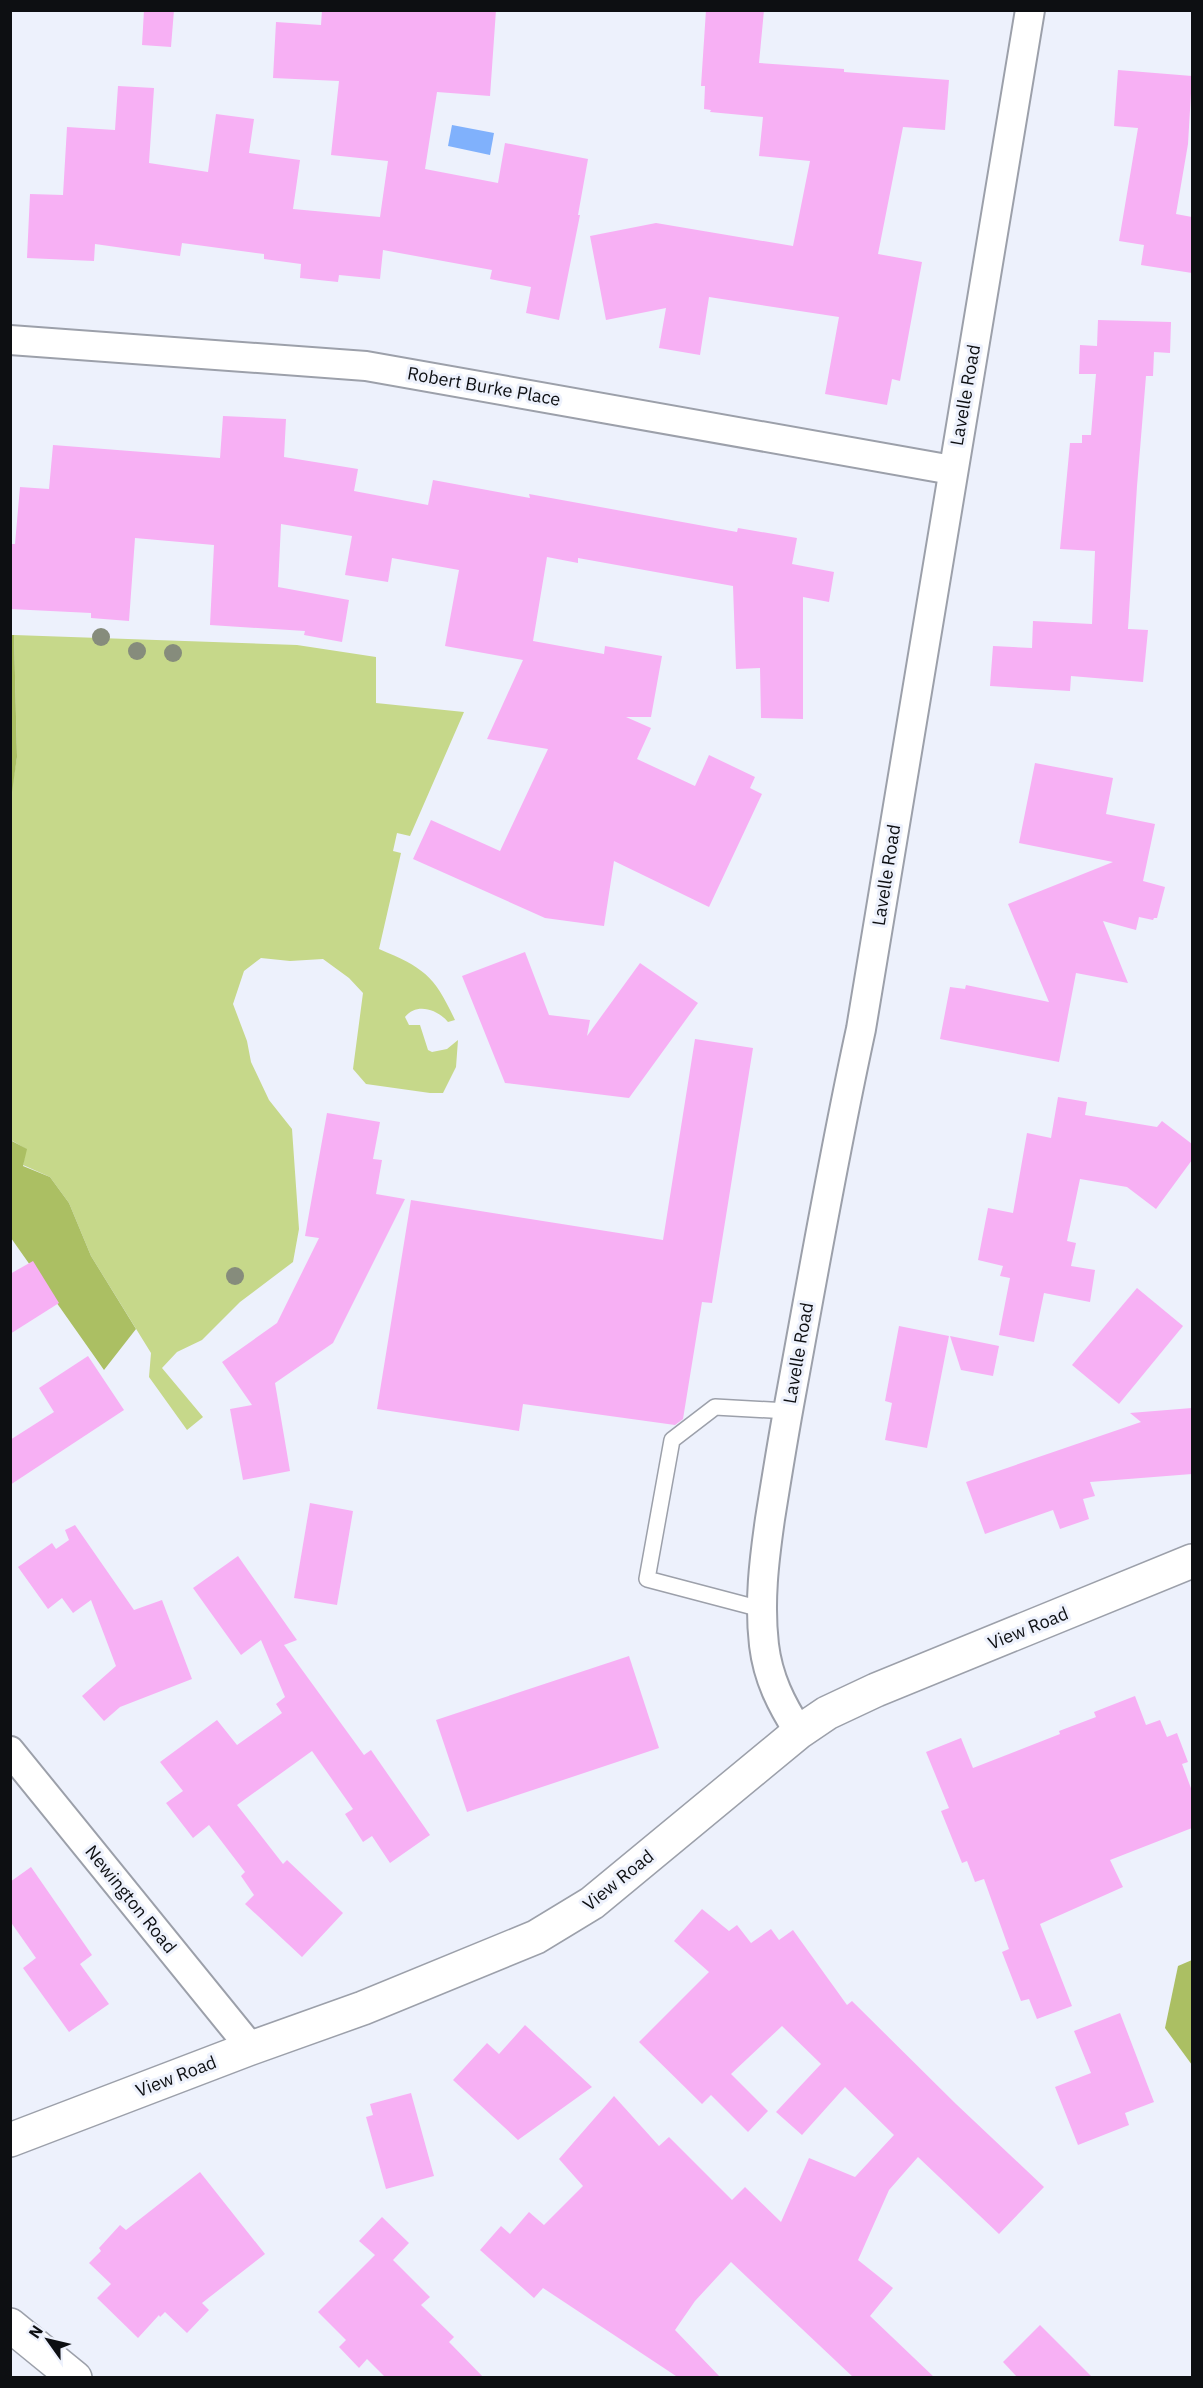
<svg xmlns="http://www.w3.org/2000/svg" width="1203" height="2388" viewBox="0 0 1203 2388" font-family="'IBM Plex Sans',sans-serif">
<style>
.green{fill:#c6d88a}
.forest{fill:#abbf63}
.water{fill:#80b1fc}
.building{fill:#f7b0f4}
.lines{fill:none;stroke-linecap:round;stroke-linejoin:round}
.service-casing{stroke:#9ca0aa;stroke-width:18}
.minor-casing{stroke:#9ca0aa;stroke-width:32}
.secondary-casing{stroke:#9ca0aa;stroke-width:36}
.service{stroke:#fff;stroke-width:15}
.minor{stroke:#fff;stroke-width:28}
.secondary{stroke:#fff;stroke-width:33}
.tree{fill:#868c7c}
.labels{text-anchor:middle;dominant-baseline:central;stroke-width:6;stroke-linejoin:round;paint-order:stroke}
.street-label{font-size:18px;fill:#0d0f12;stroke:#edf1fc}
</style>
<rect width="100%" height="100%" fill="#edf1fc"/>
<path class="green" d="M 14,635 L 297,645 L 376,657 L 376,703 L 464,712 L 410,836 L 397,833 L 393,851 L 401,853 L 379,949 C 424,968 434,975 455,1020 L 448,1022 C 438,1010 417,1002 405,1017 L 409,1025 L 420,1025 L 428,1050 L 432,1052 L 447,1049 L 458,1040 L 456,1067 L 443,1093 L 430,1093 L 366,1084 L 353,1069 L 363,993 L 349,978 L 323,959 L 290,961 L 261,958 L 244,971 L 233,1004 L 247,1041 L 251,1062 L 269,1100 L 292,1129 L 299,1229 L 293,1262 L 240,1302 L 202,1340 L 177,1352 L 162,1368 L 203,1417 L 187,1430 L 149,1377 L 151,1353 L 91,1256 L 69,1203 L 50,1177 L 23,1165 L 26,1149 L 11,1140 L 10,941 L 12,939 L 10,799 L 17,757 Z"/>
<g class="forest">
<polygon points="11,635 14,635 17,757 11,799"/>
<polygon points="10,1140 27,1149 23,1166 50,1177 69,1203 91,1256 136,1329 104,1370 11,1238"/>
<polygon points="1192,1960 1192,2065 1165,2028 1178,1966"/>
</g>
<polygon class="water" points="452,125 494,133 490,155 448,146"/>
<g class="building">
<polygon points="144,10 174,10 171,47 142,45"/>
<polygon points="322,10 496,10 490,96 437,92 425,169 498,183 505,143 588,159 578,215 580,215 559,320 526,313 531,287 490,279 492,270 383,250 380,279 339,275 338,282 300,278 301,264 264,259 264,254 182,243 180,256 95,244 94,261 27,258 30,194 63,195 67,127 115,130 118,86 154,88 149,163 208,172 216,114 254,119 249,153 300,160 293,209 380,217 388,161 331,155 339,81 273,78 276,22 321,25"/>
<polygon points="706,10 764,10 759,63 844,69 844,72 949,80 945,130 903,127 878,254 922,262 900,381 892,379 887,405 825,394 839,317 709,297 700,355 659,348 666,308 606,320 590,236 656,223 793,246 810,161 759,156 763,117 710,112 711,110 704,109 705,86 701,86"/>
<polygon points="1118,70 1192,76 1188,144 1176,214 1192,217 1192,273 1141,265 1144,245 1119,241 1138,128 1114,126"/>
<polygon points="1098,320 1171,322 1170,353 1154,352 1153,376 1146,376 1137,486 1128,629 1148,630 1143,682 1071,676 1070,691 990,686 993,646 1032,648 1033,621 1092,624 1095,551 1060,549 1070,443 1082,443 1082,435 1091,435 1096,374 1079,374 1080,345 1097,346"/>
<polygon points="223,416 286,419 284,457 358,469 354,491 428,505 433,480 530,498 529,494 737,532 738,528 797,538 792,564 834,572 829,602 803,597 803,719 761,718 760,668 736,669 733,586 578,558 578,563 547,557 533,641 604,654 605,646 662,656 651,717 626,717 651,728 637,759 695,786 709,755 755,777 750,788 762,794 709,907 614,861 604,926 545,918 413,859 431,820 500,851 548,749 487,739 523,660 445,646 459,570 392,558 388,582 345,575 352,536 281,524 278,587 349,600 342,642 304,635 305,631 210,625 214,545 135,538 129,621 91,618 91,613 10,609 10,544 15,544 20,487 49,489 53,445 220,458"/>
<polygon points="1035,763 1113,778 1106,814 1155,824 1143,881 1165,887 1157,918 1154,918 1153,920 1139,917 1136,930 1103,921 1128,983 1076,973 1059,1062 940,1039 950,987 965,989 966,985 1049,1002 1008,904 1113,862 1019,843"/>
<polygon points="525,952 549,1015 590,1020 587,1036 640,963 698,1003 629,1098 505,1083 462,976"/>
<polygon points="695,1039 753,1048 712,1303 702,1302 683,1419 675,1425 523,1404 519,1431 377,1409 411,1200 663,1240"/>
<polygon points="1058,1097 1087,1102 1085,1115 1157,1127 1162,1121 1192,1144 1192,1160 1156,1209 1127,1187 1080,1179 1067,1241 1076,1243 1071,1266 1095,1270 1090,1302 1044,1293 1034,1342 999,1335 1010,1278 1000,1276 1003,1266 978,1260 988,1208 1013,1213 1027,1133 1051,1138"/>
<polygon points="327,1113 380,1122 373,1159 382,1160 376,1194 405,1199 333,1343 275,1383 290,1471 243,1480 230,1409 252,1405 222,1362 277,1323 319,1238 305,1236"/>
<polygon points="33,1261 59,1303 10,1334 10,1274"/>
<polygon points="1137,1288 1183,1326 1119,1404 1072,1365"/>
<polygon points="899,1326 949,1336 927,1448 885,1440 892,1403 885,1401"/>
<polygon points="950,1336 999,1346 993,1376 961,1370"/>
<polygon points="88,1356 124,1410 10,1485 10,1440 54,1412 39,1388"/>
<polygon points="1192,1408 1192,1474 1090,1482 1095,1496 1083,1499 1089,1519 1060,1529 1053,1510 985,1534 966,1482 1141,1422 1130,1413"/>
<polygon points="310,1503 353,1511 337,1605 294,1598"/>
<polygon points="75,1525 134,1610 162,1600 192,1679 120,1707 104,1721 82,1696 116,1666 91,1600 73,1613 62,1598 48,1609 18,1567 52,1543 56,1549 69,1540 65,1530"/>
<polygon points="238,1556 297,1640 284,1645 364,1755 371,1750 430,1835 390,1863 372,1836 363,1842 345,1814 353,1809 312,1751 237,1805 283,1864 287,1860 343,1913 302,1957 245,1904 254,1895 241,1876 245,1872 209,1825 193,1838 166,1803 183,1791 160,1762 217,1720 237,1745 282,1713 276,1704 285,1697 261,1640 241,1655 193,1588"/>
<polygon points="629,1656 659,1748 467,1812 436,1720"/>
<polygon points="1135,1696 1146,1725 1160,1720 1167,1737 1177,1733 1188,1762 1182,1764 1192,1791 1192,1828 1110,1860 1123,1887 1040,1924 1072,2006 1037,2019 1029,1999 1021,2001 1002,1952 1009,1949 984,1879 975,1882 967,1861 962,1863 941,1811 949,1808 926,1752 961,1738 973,1768 1060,1734 1059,1731 1096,1717 1094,1712"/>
<polygon points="31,1867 92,1955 80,1964 109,2004 69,2032 23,1968 36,1958 10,1921 10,1882"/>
<polygon points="702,1909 729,1931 737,1925 751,1943 771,1929 779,1940 793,1930 847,2005 852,2001 956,2104 1044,2187 999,2234 918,2157 889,2190 858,2260 893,2288 870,2316 935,2378 854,2378 731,2262 695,2301 675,2330 721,2378 679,2378 543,2288 534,2298 480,2250 501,2226 510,2234 529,2212 544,2225 583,2186 559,2159 614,2096 659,2146 669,2137 732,2200 745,2187 781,2222 809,2158 855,2177 894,2135 845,2087 802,2135 776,2112 821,2064 782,2026 731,2074 768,2111 748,2132 711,2095 702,2104 639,2042 709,1972 674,1941"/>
<polygon points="1120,2013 1154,2102 1125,2113 1129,2125 1078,2145 1055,2087 1091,2073 1074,2031"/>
<polygon points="525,2025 592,2087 518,2140 453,2080 487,2043 499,2054"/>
<polygon points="411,2093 434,2176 386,2189 366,2117 373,2115 370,2104"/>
<polygon points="200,2172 265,2254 202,2303 209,2310 187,2333 165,2312 160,2317 159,2315 138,2338 97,2298 111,2284 89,2263 101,2251 99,2248 120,2225 126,2230"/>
<polygon points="382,2217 409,2243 393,2260 430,2297 421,2305 454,2337 449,2342 484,2378 386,2378 367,2359 359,2368 339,2347 346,2340 318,2312 375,2255 359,2241"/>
<polygon points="1040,2325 1093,2378 1018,2378 1003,2362"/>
</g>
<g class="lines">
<defs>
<polyline id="service" points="761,1609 647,1579 672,1440 715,1407 788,1411"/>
<g id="minor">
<polyline points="10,340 366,366 952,470"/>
<path d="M 799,1732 C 781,1704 768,1678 764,1645 C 759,1602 764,1561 770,1519 C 777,1475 784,1432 792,1389 C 814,1269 835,1148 861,1029 L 1030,10"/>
<polyline points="10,1751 251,2048"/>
</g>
<g id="secondary">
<polyline points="10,2140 251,2048 363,2008 536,1937 592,1903 799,1732 827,1713 876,1690 1192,1561"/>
<polyline points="10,2325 75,2378"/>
</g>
</defs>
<use href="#service" class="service-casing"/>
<use href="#minor" class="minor-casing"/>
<use href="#secondary" class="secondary-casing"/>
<use href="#service" class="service"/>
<use href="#minor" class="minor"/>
<use href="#secondary" class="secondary"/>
</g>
<g class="tree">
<circle cx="101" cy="637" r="9"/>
<circle cx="137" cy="651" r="9"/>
<circle cx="173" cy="653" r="9"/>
<circle cx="235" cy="1276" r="9"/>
</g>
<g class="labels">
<g class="street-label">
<text transform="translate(484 386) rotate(10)">Robert Burke Place</text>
<text transform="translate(965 395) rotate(-80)">Lavelle Road</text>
<text transform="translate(886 875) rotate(-81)">Lavelle Road</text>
<text transform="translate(798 1353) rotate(-80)">Lavelle Road</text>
<text transform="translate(1028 1628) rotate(-22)">View Road</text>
<text transform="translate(618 1880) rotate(-39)">View Road</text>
<text transform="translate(131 1899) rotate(51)">Newington Road</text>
<text transform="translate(176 2076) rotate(-21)">View Road</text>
</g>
</g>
<rect width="1203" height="2388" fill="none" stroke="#0d0f12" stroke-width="24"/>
<g transform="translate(48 2340) rotate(304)" stroke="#edf1fc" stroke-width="4.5" paint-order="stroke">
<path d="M0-4.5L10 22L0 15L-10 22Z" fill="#0d0f12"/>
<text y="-9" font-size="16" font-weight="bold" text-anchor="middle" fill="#0d0f12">N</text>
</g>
</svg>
